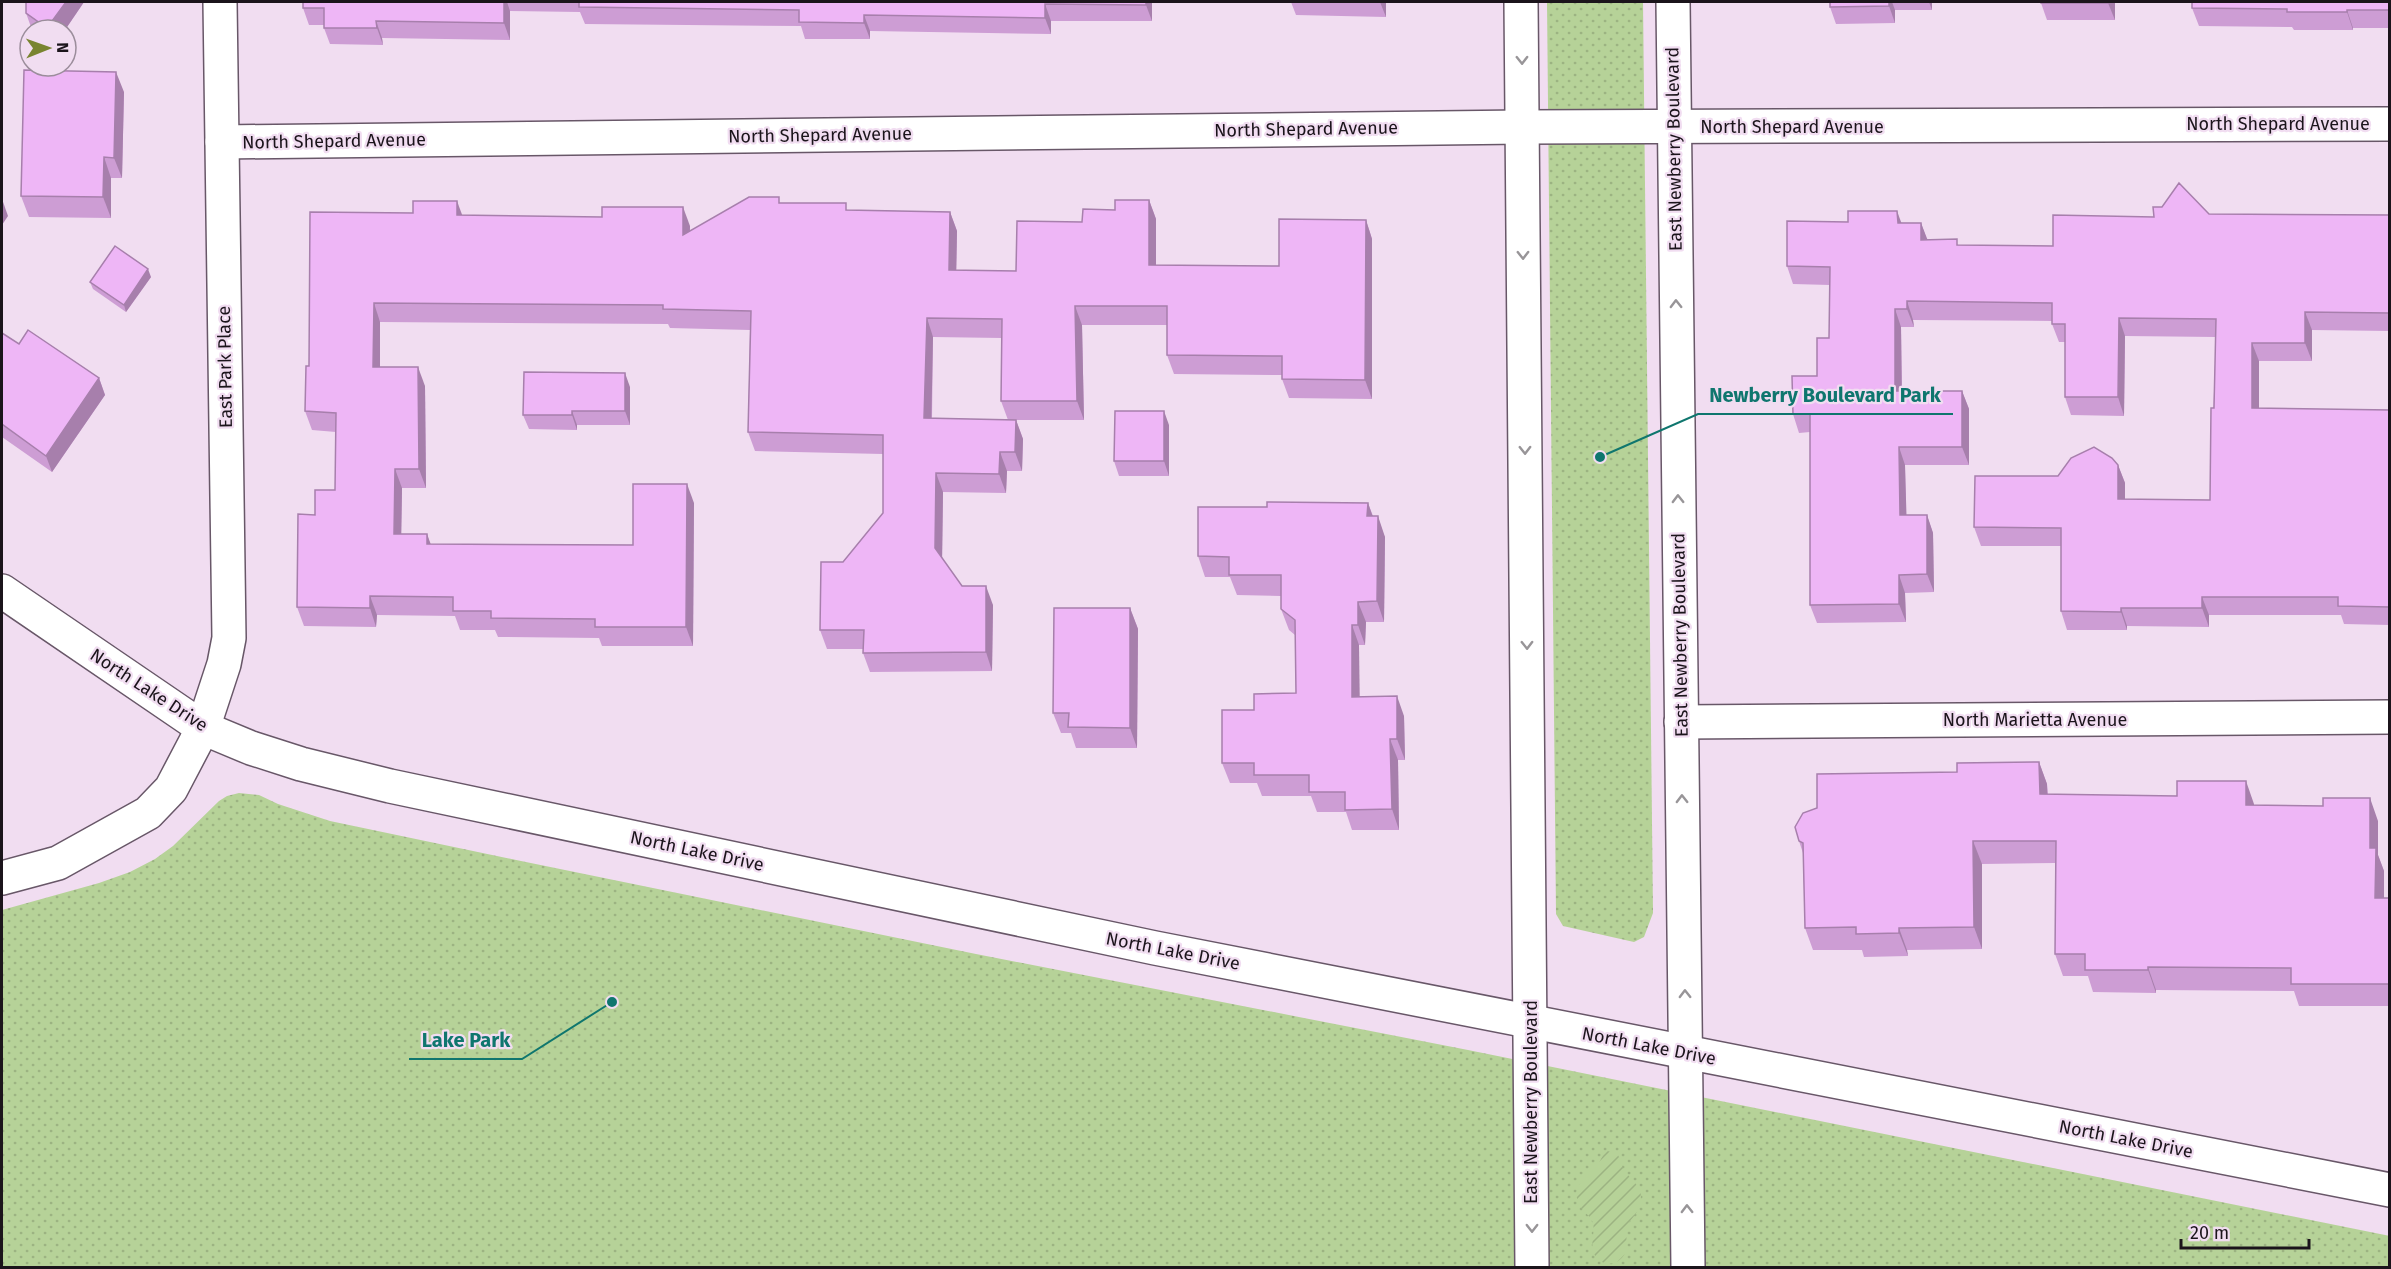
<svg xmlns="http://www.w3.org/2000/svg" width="2391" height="1269" viewBox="0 0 2391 1269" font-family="'Fira Sans',sans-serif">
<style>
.park{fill:url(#park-dots)}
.garden{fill:url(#garden-furrows)}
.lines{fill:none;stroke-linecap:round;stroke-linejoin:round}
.minor-casing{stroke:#685768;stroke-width:36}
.major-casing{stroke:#685768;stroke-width:36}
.minor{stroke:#fff;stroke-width:33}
.major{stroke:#fff;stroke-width:33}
.wall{fill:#cd9dd4;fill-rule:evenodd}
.shaded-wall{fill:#a77fac}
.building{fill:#eeb6f6;stroke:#a77fac;stroke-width:1.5}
.oneway{stroke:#989598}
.labels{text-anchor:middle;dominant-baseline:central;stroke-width:4.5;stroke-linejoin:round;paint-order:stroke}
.street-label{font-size:18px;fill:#1b141b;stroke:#f1ddf1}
.leader{fill:none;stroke:#0f766e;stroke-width:2}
.callout-dot{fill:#0f766e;stroke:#f1ddf1;stroke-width:2}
.callout-label{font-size:20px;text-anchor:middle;font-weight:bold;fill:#0f766e;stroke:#f1ddf1;stroke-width:4.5;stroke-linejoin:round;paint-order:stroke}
</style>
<defs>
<pattern id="park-dots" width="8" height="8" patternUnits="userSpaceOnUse" patternTransform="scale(1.5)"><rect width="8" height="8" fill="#b6d298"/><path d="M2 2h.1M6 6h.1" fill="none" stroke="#9cb382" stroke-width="1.8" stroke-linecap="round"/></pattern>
<pattern id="garden-furrows" width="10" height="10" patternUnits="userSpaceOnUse" patternTransform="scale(1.5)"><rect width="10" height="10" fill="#b6d298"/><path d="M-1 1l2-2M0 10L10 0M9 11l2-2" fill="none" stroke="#9cb382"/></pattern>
</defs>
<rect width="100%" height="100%" fill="#f1ddf1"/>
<g class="park">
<polygon points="1547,2 1643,2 1653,913 1644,937 1634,942 1563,926 1556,914"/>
<polygon points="239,793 259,795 278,804 330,821 521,861 976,954 1468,1050 2390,1236 2389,1268 2,1268 2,910 99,883 130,872 155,859 173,846 219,801 227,796"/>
</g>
<path class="garden" d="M 1607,1151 L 1617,1153 C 1620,1158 1621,1165 1624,1170 C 1634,1184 1647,1188 1638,1209 C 1636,1216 1628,1221 1627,1228 C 1625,1237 1629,1247 1624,1255 C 1616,1268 1596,1266 1593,1250 C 1591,1241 1595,1231 1593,1223 C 1591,1216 1582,1211 1579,1204 C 1570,1185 1588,1177 1597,1166 C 1601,1161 1601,1156 1607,1151 Z"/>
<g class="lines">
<defs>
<g id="minor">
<polyline points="1521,2 1532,1268"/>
<polyline points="1673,2 1688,1268"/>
<polyline points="222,142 1523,127 2390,124"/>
<polyline points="1681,722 2390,717"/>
<polyline points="2,878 58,863 148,813 171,789 203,728 224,664 229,638 220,2"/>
</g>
<polyline id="major" points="2,591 203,728 251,748 301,764 390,786 1155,948 2390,1190"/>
</defs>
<use href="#minor" class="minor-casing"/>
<use href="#major" class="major-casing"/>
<use href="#minor" class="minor"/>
<use href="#major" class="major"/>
</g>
<g class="wall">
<polygon points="25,2 84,2 65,30 32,30 26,13 26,3"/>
<polygon points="303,2 1152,2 1152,21 1051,21 1051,34 870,31 870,39 805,39 801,26 585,24 580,12 510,11 510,40 382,38 383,45 330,44 324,28 324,25 309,25 303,8"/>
<polygon points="1291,2 1386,2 1386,17 1296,15"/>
<polygon points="1830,2 1932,2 1932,10 1895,10 1895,23 1836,24 1830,7"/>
<polygon points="2115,2 2115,20 2047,20 2041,3"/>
<polygon points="2390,2 2390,28 2353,28 2353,30 2294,30 2292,27 2199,26 2192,8"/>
<polygon points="124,92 122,178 111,178 111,218 29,217 21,196"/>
<path d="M 1149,200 L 1156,219 L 1156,265 L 1279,266 L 1366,220 L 1372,239 L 1372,399 L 1289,398 L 1282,379 L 1282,375 L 1174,374 L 1167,355 L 1167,325 L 1082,325 L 1084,420 L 1016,420 L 1023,439 L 1022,471 L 1007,471 L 1006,493 L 943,492 L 942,558 L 962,586 L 993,605 L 992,671 L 870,672 L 863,653 L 863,649 L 827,649 L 820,630 L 843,562 L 883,513 L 883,454 L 755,451 L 748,432 L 750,330 L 670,328 L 668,324 L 380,322 L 380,367 L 425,386 L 426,488 L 402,488 L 401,534 L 427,534 L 430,544 L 633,545 L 694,503 L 693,646 L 602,646 L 599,638 L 498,637 L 495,630 L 460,630 L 455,616 L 377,615 L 376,627 L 304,626 L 297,607 L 315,515 L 335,490 L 336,432 L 312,430 L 305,411 L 309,366 L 462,215 L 690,226 L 690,231 L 781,203 L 849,210 L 950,212 L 957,231 L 956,270 L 1016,271 L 1082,222 L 1115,210 ZM 933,337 L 1002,338 L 1001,401 L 1008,420 L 932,418 Z"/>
<polygon points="2209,214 2390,215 2390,331 2312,330 2312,361 2259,361 2259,408 2390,410 2390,625 2344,624 2341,615 2209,615 2209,627 2127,626 2127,630 2067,630 2061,611 2061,546 1981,546 1974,527 2058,476 2118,465 2125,483 2125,500 2210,500 2216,337 2125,336 2124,416 2071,415 2065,397 2065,342 2059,342 2052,324 2052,321 1913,320 1914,327 1901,327 1902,391 1962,391 1969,409 1969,465 1905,465 1906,515 1927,515 1933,533 1934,592 1905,593 1906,622 1817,623 1810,605 1810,432 1799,433 1793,414 1817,376 1829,338 1830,285 1793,284 1787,266 1848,222 1921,223 1927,240 1959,245 2053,246 2154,217"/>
<polygon points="151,277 126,312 93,289 90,282"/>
<polygon points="2,333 19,344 99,378 105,395 52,472 2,437"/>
<polygon points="630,387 630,425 577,425 577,430 529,429 523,415"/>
<polygon points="1169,425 1169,476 1119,476 1114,461"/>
<polygon points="1368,503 1373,516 1385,537 1384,622 1366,622 1365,645 1359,645 1359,696 1404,716 1405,760 1398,760 1399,830 1352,830 1346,812 1317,812 1311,796 1262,796 1257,783 1230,783 1222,763 1254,710 1296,693 1295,635 1289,630 1281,609 1281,596 1237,595 1230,577 1205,577 1198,556 1267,507"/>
<polygon points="1130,608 1138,629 1137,748 1076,748 1071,733 1061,733 1053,713"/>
<polygon points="2039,762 2047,784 2048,794 2254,804 2254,805 2378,821 2378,855 2384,871 2384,898 2390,898 2390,1006 2299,1006 2294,991 2156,990 2156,993 2093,992 2088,976 2063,976 2055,954 2055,863 1982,864 1982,949 1907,950 1908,956 1864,957 1862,950 1813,950 1805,928 1803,853 1799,841 1957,772"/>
</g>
<g class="shaded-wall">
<polygon points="66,2 84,2 65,30 48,30 47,28"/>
<polygon points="504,2 507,2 510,11 510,40 504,23"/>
<polygon points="1146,2 1152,2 1152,21 1146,5"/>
<polygon points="1380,2 1386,2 1386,17"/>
<polygon points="1889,2 1892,2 1895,10 1895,23 1889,6"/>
<polygon points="1929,2 1932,2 1932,10"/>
<polygon points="2108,2 2115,2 2115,20 2108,3"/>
<polygon points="1045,4 1051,21 1051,34 1045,18"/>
<polygon points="2347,10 2353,28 2353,30 2347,12"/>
<polygon points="864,15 870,31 870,39 864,23"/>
<polygon points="376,21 382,38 383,45 377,28"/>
<polygon points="116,72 124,92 122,178 114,158"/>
<polygon points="104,157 111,178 111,218 103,197"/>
<polygon points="2,199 8,216 2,225"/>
<polygon points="1149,200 1156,219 1156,284 1149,265"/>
<polygon points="457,201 464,220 457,215"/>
<polygon points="683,207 690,226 689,254 683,235"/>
<polygon points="1897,211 1904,230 1898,223"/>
<polygon points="950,212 957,231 956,289 949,270"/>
<polygon points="1366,220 1372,239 1372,399 1365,380"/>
<polygon points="1921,223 1928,241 1921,240"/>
<polygon points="148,269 151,277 126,312 124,305"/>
<polygon points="1907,301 1913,320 1914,327 1907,309"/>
<polygon points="374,303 380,322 380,386 373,367"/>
<polygon points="1075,306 1082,325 1084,420 1077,401"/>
<polygon points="1895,309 1901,327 1902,409 1895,391"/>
<polygon points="2305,312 2312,330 2312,361 2305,343"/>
<polygon points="927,318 933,337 931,437 924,418"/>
<polygon points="2119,318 2125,336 2124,416 2118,397"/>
<polygon points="2252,343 2259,361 2259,426 2252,408"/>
<polygon points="418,367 425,386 426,488 419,469"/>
<polygon points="625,373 630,387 630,425 625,411"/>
<polygon points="99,378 105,395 52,472 46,456"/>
<polygon points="1962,391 1969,409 1969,465 1962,447"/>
<polygon points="572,411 577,425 577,430 572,415"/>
<polygon points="1164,411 1169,425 1169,476 1164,461"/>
<polygon points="1016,420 1023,439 1022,471 1015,452"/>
<polygon points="1899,447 1905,465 1907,533 1900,515"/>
<polygon points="1000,452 1007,471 1006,493 999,474"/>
<polygon points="2118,465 2125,483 2125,518 2118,499"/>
<polygon points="395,469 402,488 401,553 394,534"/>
<polygon points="936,473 943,492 942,567 935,548"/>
<polygon points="687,484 694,503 693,646 686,627"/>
<polygon points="1368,503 1375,523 1367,516"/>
<polygon points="1927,515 1933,533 1934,592 1927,574"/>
<polygon points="1378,516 1385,537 1384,622 1377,601"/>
<polygon points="427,534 434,553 427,544"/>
<polygon points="1899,575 1905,593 1906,622 1899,604"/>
<polygon points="986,586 993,605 992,671 986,652"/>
<polygon points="370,596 377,615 376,627 370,608"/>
<polygon points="2202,597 2209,615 2209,627 2202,608"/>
<polygon points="1358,602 1366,622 1365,645 1358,625"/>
<polygon points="1130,608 1138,629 1137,748 1130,728"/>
<polygon points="2121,608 2127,626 2127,630 2121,612"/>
<polygon points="1352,625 1359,645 1360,717 1352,697"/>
<polygon points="1397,696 1404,716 1405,760 1397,739"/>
<polygon points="1390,739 1398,760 1399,830 1392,809"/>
<polygon points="2039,762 2047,784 2048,817 2040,794"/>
<polygon points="2246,781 2254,804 2254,827 2246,805"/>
<polygon points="2370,798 2378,821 2378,855 2384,871 2384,920 2375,898 2370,848"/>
<polygon points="1973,841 1982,864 1982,949 1974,927"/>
<polygon points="1899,928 1907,950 1908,956 1899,933"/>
<polygon points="2148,967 2156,990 2156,993 2148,970"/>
</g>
<g class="building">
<polygon points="26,2 66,2 47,28 26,13"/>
<polygon points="303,2 504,2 504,23 376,21 377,28 324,28 324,8 303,8"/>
<polygon points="579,2 1146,2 1146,5 1045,4 1045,18 864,15 864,23 799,22 799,10 579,7"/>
<polygon points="1830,2 1889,2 1889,6 1830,7"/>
<rect x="2041" y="2" width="67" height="1"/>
<polygon points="2192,2 2390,2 2390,10 2347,10 2347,12 2287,12 2287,9 2192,8"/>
<polygon points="24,70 116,72 114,158 104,157 103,197 21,196"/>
<polygon points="2179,183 2209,214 2390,215 2390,313 2305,312 2305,343 2252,343 2252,408 2390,410 2390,607 2338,606 2338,597 2202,597 2202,608 2121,608 2121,612 2061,611 2061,528 1974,527 1975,476 2058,476 2071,458 2094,447 2112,458 2118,465 2118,499 2210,500 2211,408 2214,408 2216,319 2119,318 2118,397 2065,397 2065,324 2052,324 2052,303 1907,301 1907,309 1895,309 1895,391 1962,391 1962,447 1899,447 1900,515 1927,515 1927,574 1899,575 1899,604 1810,605 1810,414 1793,414 1792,376 1817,376 1817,338 1829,338 1830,267 1787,266 1787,221 1848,222 1848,211 1897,211 1898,223 1921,223 1921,240 1957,239 1957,245 2053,246 2053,215 2154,217 2153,207 2162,207"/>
<polygon points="749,197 779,197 779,203 846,203 846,210 950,212 949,270 1016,271 1017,221 1082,222 1083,209 1115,210 1115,200 1149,200 1149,265 1279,266 1279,219 1366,220 1365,380 1282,379 1282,356 1167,355 1167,306 1075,306 1077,401 1001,401 1002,319 927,318 924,418 1016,420 1015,452 1000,452 999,474 936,473 935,548 962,586 986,586 986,652 863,653 864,630 820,630 821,562 843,562 883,513 883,435 748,432 751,311 663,309 663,305 374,303 373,367 418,367 419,469 395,469 394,534 427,534 427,544 633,545 633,484 687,484 686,627 595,627 595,619 491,618 491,611 453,611 453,597 370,596 370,608 297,607 298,514 315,515 315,490 335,490 336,413 305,411 306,366 309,366 310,212 413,213 413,201 457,201 457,215 602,217 602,207 683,207 683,235"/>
<polygon points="115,246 148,269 124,305 90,282"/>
<polygon points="28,330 99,378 46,456 2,424 2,333 19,344"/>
<polygon points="524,372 625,373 625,411 572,411 572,415 523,415"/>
<polygon points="1115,411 1164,411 1164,461 1114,461"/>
<polygon points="1267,502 1368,503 1367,516 1378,516 1377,601 1358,602 1358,625 1352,625 1352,697 1397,696 1397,739 1390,739 1392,809 1345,810 1345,792 1309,792 1309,775 1254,775 1254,763 1222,763 1222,710 1254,710 1254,694 1296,693 1295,620 1281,609 1281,575 1229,575 1229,557 1198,556 1198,507 1267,507"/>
<polygon points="1054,608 1130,608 1130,728 1068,727 1069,713 1053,713"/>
<polygon points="2039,762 2040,794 2177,796 2177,781 2246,781 2246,805 2323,806 2323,798 2370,798 2370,848 2376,848 2375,898 2390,898 2390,984 2291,984 2291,968 2148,967 2148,970 2085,970 2085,954 2055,954 2056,841 1973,841 1974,927 1899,928 1899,933 1856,934 1856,927 1805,928 1803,843 1799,841 1795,827 1803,813 1817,808 1817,774 1957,772 1957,763"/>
</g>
<defs><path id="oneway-chevron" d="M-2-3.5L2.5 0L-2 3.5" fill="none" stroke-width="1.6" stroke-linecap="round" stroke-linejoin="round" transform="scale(1.5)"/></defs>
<g class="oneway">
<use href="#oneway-chevron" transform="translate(1522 60) rotate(89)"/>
<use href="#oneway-chevron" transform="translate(1523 255) rotate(89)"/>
<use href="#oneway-chevron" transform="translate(1676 304) rotate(-91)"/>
<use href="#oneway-chevron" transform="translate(1525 450) rotate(89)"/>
<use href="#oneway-chevron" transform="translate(1678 499) rotate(-91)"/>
<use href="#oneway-chevron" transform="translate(1527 645) rotate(89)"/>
<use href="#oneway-chevron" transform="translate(1682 799) rotate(-91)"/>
<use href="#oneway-chevron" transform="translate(1685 994) rotate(-91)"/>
<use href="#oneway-chevron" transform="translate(1687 1209) rotate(-91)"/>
<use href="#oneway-chevron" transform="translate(1532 1228) rotate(90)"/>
</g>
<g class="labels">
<g class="street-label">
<text x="2278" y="124">North Shepard Avenue</text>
<text x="1792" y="127">North Shepard Avenue</text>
<text transform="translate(1306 129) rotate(-1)">North Shepard Avenue</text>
<text transform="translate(820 135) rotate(-1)">North Shepard Avenue</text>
<text transform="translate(334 141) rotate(-1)">North Shepard Avenue</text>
<text transform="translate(1674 149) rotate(-91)">East Newberry Boulevard</text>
<text transform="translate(225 367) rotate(-91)">East Park Place</text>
<text transform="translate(1680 635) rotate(-91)">East Newberry Boulevard</text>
<text transform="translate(149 690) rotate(33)">North Lake Drive</text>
<text x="2035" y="720">North Marietta Avenue</text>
<text transform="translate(697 851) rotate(12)">North Lake Drive</text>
<text transform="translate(1173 951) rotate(11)">North Lake Drive</text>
<text transform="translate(1649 1046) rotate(11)">North Lake Drive</text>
<text transform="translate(1531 1102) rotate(-90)">East Newberry Boulevard</text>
<text transform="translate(2126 1139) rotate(11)">North Lake Drive</text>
</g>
</g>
<path class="leader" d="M1600 457L1698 414H1953M612 1002L522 1059H409"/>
<g class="callout-dot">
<circle cx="1600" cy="457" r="6"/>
<circle cx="612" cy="1002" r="6"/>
</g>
<g class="callout-label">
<text x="1825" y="402">Newberry Boulevard Park</text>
<text x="466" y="1047">Lake Park</text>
</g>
<rect width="2391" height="1269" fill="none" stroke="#1b141b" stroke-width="6"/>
<g transform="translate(48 48) rotate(89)"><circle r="28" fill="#f1ddf1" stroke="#9b8d9b" stroke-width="1.5"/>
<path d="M0-4.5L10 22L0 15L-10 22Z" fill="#798430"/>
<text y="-9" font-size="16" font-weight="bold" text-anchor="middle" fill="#1b141b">N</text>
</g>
<path d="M2181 1239v9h128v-9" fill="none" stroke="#1b141b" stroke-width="3"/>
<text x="2190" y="1239" font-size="18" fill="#1b141b" stroke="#f1ddf1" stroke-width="4.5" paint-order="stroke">20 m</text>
</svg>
